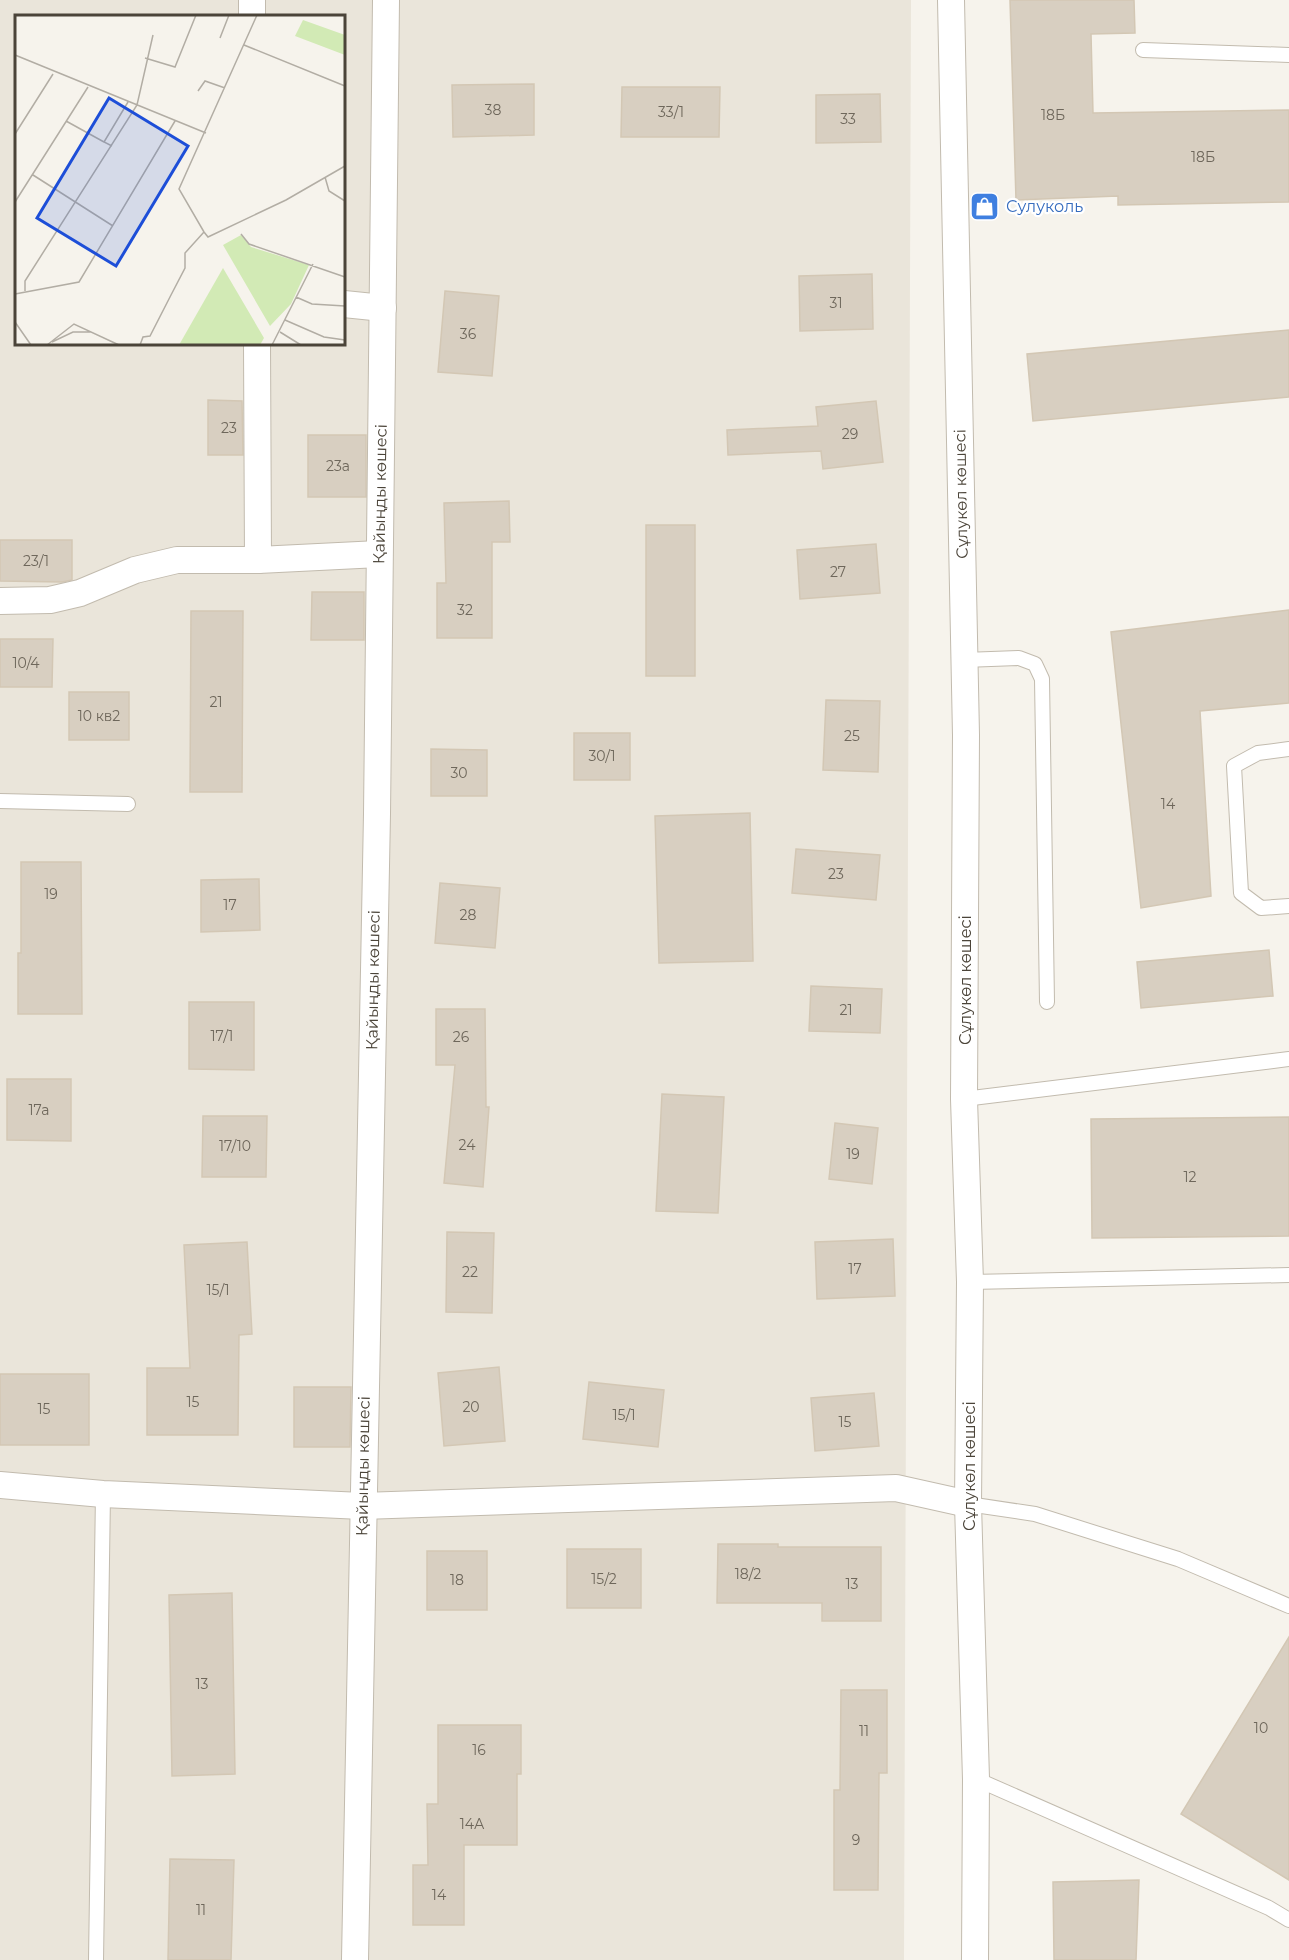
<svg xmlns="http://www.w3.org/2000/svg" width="1289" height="1960" viewBox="0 0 1289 1960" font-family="Montserrat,sans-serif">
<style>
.residential{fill:#eae5da;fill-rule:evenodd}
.building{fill:#d8cfc1;stroke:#d3c7b4;stroke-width:1.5}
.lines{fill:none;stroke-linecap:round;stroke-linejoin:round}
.lane-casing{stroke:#c2bbae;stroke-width:16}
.street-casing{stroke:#c2bbae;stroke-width:28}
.lane{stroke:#fff;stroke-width:14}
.street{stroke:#fff;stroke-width:26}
.labels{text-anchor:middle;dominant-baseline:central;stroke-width:4.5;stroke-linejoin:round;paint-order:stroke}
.number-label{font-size:14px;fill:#6e675b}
.shop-label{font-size:16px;fill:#366cbe;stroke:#fff;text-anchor:start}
.street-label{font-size:16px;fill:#4b4439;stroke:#fff}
.inset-road{fill:none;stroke:#b2ada4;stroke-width:1.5}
.view{fill:#1d4ed8;fill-opacity:0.15;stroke:#1d4ed8;stroke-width:3}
.inset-edge{fill:none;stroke:#4b4439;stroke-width:3}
</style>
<rect width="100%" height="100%" fill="#f6f3ec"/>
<path class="residential" d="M 0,0 L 911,0 L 904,1960 L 0,1960 ZM 16,16 L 344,16 L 344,344 L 16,344 Z"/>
<g class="building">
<polygon points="1010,0 1134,0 1135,33 1091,34 1093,113 1289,110 1289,202 1118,205 1118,196 1016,200"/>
<polygon points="534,84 534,135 453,137 452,85"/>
<polygon points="622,87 720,87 719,137 621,137"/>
<polygon points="880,94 881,142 816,143 816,95"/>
<polygon points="872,274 873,329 800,331 799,276"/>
<polygon points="445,291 499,296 492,376 438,372"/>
<polygon points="1289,330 1289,397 1033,421 1027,354"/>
<polygon points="208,400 242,401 243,455 208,455"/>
<polygon points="876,401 883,462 823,469 821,451 728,455 727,430 818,426 816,407"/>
<rect x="308" y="435" width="58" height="62"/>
<polygon points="509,501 510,542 492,542 492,638 437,638 437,583 446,583 444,503"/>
<rect x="646" y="525" width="49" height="151"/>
<polygon points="0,540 72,540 72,580 62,582 0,581"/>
<polygon points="876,544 880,593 800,599 797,550"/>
<polygon points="312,592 364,592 364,640 311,640"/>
<polygon points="1289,610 1289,703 1200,711 1211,896 1141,908 1111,632"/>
<polygon points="191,611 243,611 242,792 190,792"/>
<polygon points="0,639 53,639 52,687 0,687"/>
<rect x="69" y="692" width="60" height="48"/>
<polygon points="826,700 880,701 878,772 823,770"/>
<rect x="574" y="733" width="56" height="47"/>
<polygon points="431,749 487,750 487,796 431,796"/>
<polygon points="750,813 753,961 659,963 655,816"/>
<polygon points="796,849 880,855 876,900 792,893"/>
<polygon points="21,862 81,862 82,1014 18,1014 18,953 21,953"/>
<polygon points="259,879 260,930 201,932 201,880"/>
<polygon points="440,883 500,888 495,948 435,943"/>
<polygon points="1269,950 1273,996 1141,1008 1137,962"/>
<polygon points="811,986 882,989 880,1033 809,1031"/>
<polygon points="189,1002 254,1002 254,1070 189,1069"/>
<polygon points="436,1009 485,1009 486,1107 489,1107 483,1187 444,1183 455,1065 436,1065"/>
<polygon points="7,1079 71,1079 71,1141 7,1140"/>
<polygon points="662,1094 724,1097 718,1213 656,1211"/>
<polygon points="203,1116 267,1116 266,1177 202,1177"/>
<polygon points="1289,1117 1289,1236 1092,1238 1091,1119"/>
<polygon points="835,1123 878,1128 872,1184 829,1179"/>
<polygon points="447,1232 494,1233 492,1313 446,1312"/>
<polygon points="893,1239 895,1296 817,1299 815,1242"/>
<polygon points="247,1242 252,1334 239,1335 238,1435 147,1435 147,1368 190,1368 184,1245"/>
<polygon points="499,1367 505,1441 444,1446 438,1373"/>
<rect x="0" y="1374" width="89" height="71"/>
<polygon points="589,1382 664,1390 658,1447 583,1439"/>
<polygon points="294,1387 351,1387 350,1447 294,1447"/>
<polygon points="874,1393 879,1446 815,1451 811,1398"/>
<polygon points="718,1544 778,1544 778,1547 881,1547 881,1621 822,1621 822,1603 717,1603"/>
<rect x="567" y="1549" width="74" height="59"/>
<rect x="427" y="1551" width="60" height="59"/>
<polygon points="232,1593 235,1774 172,1776 169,1595"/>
<polygon points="1289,1637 1289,1880 1181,1814"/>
<polygon points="841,1690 887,1690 887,1773 879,1773 878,1890 834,1890 834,1790 840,1790"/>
<polygon points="438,1725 521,1725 521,1774 517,1774 517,1845 464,1845 464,1925 413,1925 413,1865 428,1865 427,1804 438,1804"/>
<polygon points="170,1859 234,1860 231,1960 168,1960"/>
<polygon points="1139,1880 1136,1960 1054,1960 1053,1882"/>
</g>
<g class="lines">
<defs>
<g id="lane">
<polyline points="1143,50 1289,55"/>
<polyline points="964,660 1019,658 1035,664 1042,679 1047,1002"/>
<polyline points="1289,749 1258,753 1234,766 1241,893 1261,908 1289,906"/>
<polyline points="0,801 128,804"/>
<polyline points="964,1099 1289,1059"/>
<polyline points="970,1282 1289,1275"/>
<polyline points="968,1504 1035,1514 1178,1559 1289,1606"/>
<polyline points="976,1779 1269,1908 1289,1920"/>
<polyline points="96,1960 103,1494"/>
</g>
<g id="street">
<polyline points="252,0 252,16"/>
<polyline points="951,0 966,735 964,1099 970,1282 968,1504 976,1779 975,1960"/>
<polyline points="344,304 383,308"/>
<polyline points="257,344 258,560 379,554"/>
<polyline points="0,601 50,600 80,593 135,570 177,560 258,560"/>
<polyline points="0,1485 103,1494 362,1506 896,1488 968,1504"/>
<polyline points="355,1960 377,814 386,0"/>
</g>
</defs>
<use href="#lane" class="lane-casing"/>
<use href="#street" class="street-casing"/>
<use href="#lane" class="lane"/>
<use href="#street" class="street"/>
</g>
<defs>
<symbol id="shop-square" viewBox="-11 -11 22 22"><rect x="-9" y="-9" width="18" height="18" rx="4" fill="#3f7fe0" stroke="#fff"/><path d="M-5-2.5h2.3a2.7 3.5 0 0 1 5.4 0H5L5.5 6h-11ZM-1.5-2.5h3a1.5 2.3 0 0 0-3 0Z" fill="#fff"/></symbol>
</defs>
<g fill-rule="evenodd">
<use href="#shop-square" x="968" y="190" width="33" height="33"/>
</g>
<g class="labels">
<g class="number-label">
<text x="493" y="110">38</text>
<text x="671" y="112">33/1</text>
<text x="1053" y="115">18Б</text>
<text x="848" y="119">33</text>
<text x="1203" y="157">18Б</text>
<text x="836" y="303">31</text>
<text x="468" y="334">36</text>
<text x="229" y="428">23</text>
<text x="850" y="434">29</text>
<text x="338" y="466">23а</text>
<text x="36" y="561">23/1</text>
<text x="838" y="572">27</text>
<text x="465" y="610">32</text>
<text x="26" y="663">10/4</text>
<text x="216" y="702">21</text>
<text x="99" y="716">10 кв2</text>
<text x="852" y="736">25</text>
<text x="602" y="756">30/1</text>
<text x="459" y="773">30</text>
<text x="1168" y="804">14</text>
<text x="836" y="874">23</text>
<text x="51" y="894">19</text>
<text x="230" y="905">17</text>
<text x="468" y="915">28</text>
<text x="846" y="1010">21</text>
<text x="222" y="1036">17/1</text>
<text x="461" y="1037">26</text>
<text x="39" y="1110">17а</text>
<text x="467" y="1145">24</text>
<text x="235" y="1146">17/10</text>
<text x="853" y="1154">19</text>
<text x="1190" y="1177">12</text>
<text x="855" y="1269">17</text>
<text x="470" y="1272">22</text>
<text x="218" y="1290">15/1</text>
<text x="193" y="1402">15</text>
<text x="471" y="1407">20</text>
<text x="44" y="1409">15</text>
<text x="624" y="1415">15/1</text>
<text x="845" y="1422">15</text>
<text x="748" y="1574">18/2</text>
<text x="604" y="1579">15/2</text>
<text x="457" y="1580">18</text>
<text x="852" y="1584">13</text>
<text x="202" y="1684">13</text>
<text x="1261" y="1728">10</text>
<text x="864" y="1731">11</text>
<text x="479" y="1750">16</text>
<text x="472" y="1824">14А</text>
<text x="856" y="1840">9</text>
<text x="439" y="1895">14</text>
<text x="201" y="1910">11</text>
</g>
<g class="shop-label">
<text x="1006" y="206">Сулуколь</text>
</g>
<g class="street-label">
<text transform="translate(380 494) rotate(-89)">Қайыңды көшесі</text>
<text transform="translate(961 494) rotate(-91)">Сұлукөл көшесі</text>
<text transform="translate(373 980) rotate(-89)">Қайыңды көшесі</text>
<text transform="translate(965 980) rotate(-90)">Сұлукөл көшесі</text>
<text transform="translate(363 1466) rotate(-89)">Қайыңды көшесі</text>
<text transform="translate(969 1466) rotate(-90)">Сұлукөл көшесі</text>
</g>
</g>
<g transform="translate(15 15)">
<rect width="330" height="330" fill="#f6f3ec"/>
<path d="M 288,5 L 330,20 L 330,40 L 280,21 ZM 226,220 L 236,232 L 294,250 L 276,289 L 255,311 L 208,230 ZM 208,253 L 249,323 L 245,330 L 164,330 Z" fill="#d2eab5"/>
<path class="inset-road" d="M 242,0 L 164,174 L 189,217 L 193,222 L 271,185 L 330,151M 205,23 L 214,0M 229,30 L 330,71M 0,40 L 191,118M 130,43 L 160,52 L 181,0M 183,76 L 190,66 L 210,73M 51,106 L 89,127M 0,119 L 38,59M 97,131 L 89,127 L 113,87M 18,160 L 98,211M 310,162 L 314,176 L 330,186M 0,187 L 73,72M 226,219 L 234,229 L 330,262M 10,276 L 10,266 L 122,90 L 138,20M 0,279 L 64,267 L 160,106M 281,282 L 297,289 L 330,291M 270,305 L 309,322 L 330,325M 0,307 L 16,330M 265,317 L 286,330M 37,327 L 58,317 L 76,317M 32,330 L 59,309 L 104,330M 125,330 L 128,322 L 135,321 L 156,280 L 170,253 L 170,238 L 189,217M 257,330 L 298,249"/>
<path class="view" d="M 94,83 L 173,131 L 101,251 L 22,203 Z"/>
<rect width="330" height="330" class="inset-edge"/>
</g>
</svg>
